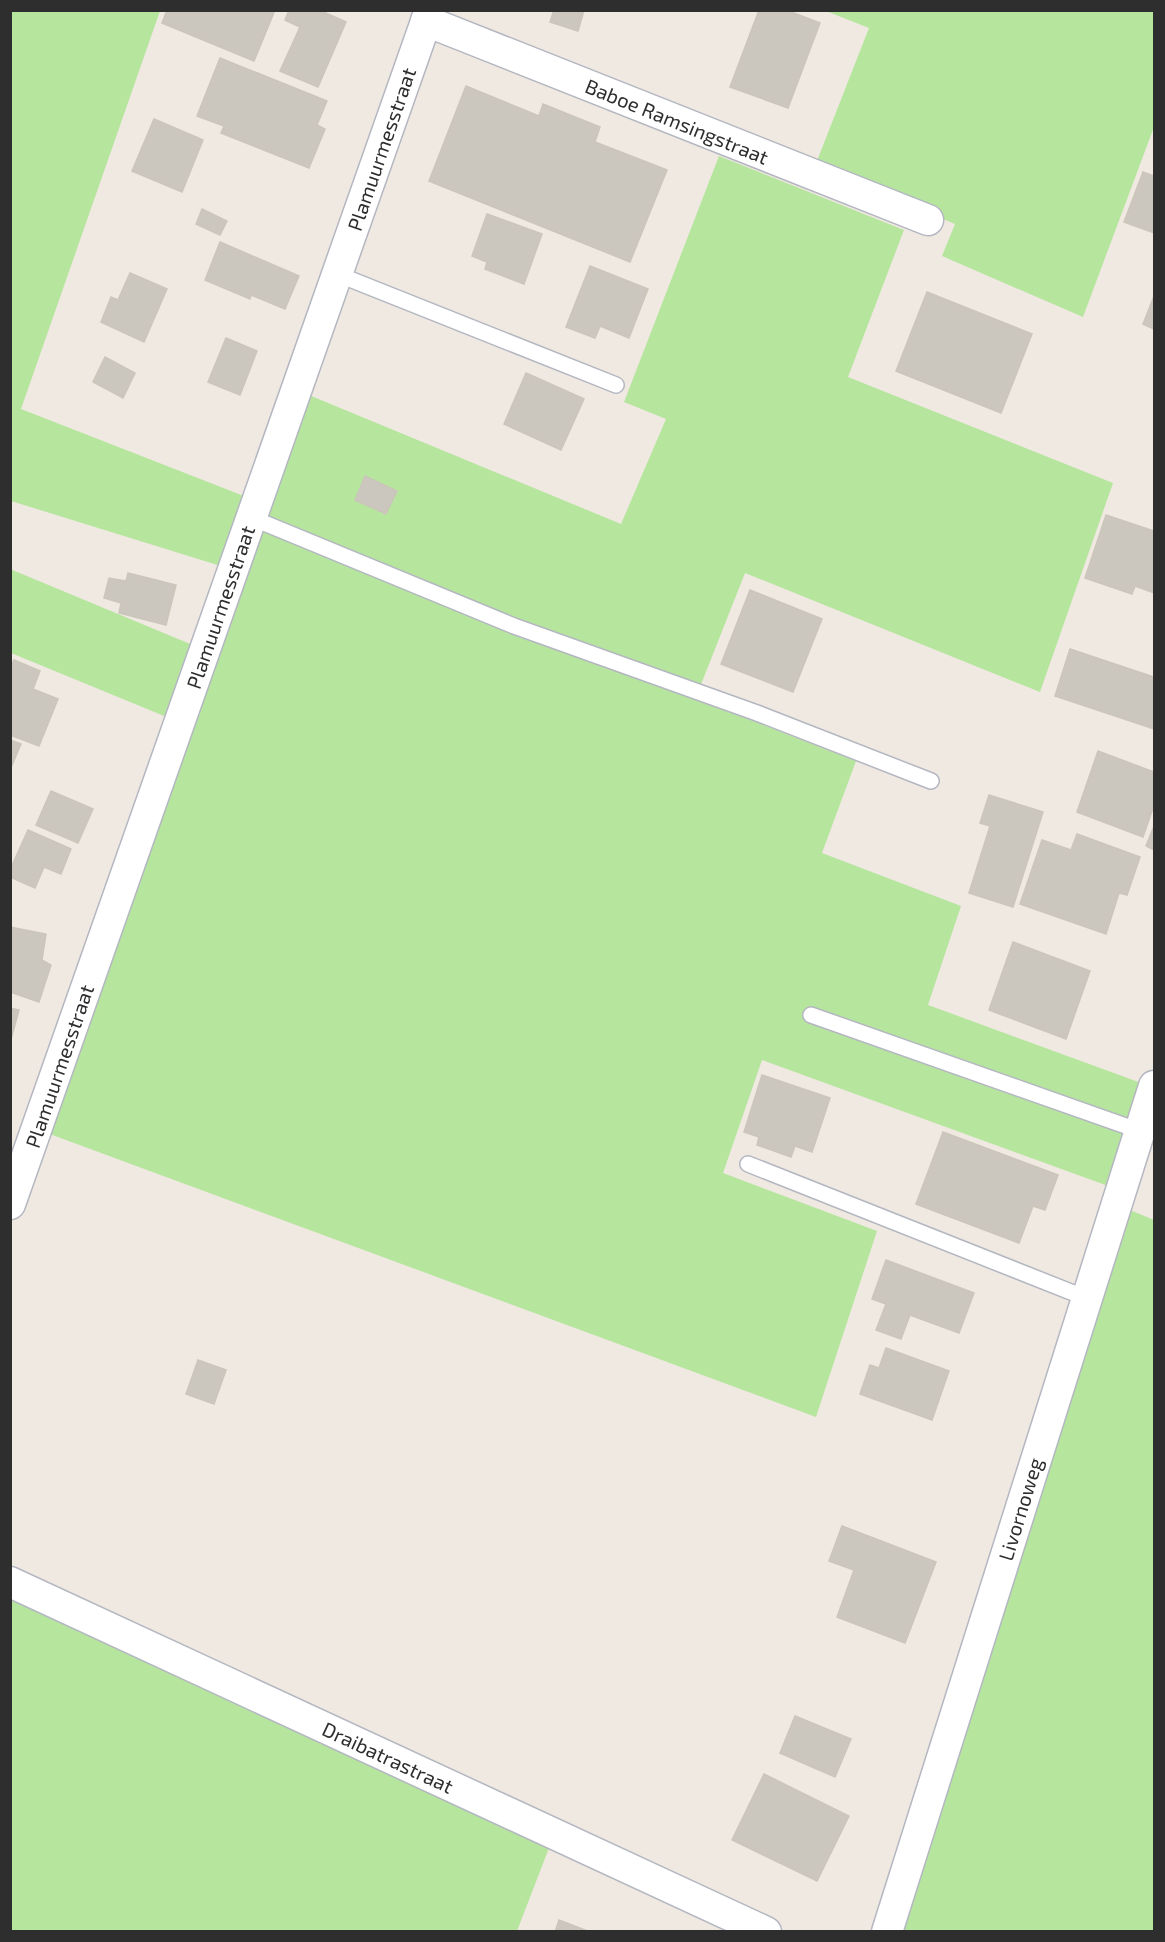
<svg xmlns="http://www.w3.org/2000/svg" width="1165" height="1942" viewBox="0 0 1165 1942" font-family="'Exo 2',sans-serif">
<style>
.green{fill:#b6e59e}
.building{fill:#cbc7bf;stroke:#cbc5ba;stroke-width:1.5}
.lines{fill:none;stroke-linecap:round;stroke-linejoin:round}
.lane-casing{stroke:#b4b7c1;stroke-width:18}
.street-casing{stroke:#b4b7c1;stroke-width:33}
.lane{stroke:#fff;stroke-width:15}
.street{stroke:#fff;stroke-width:30}
.labels{text-anchor:middle;dominant-baseline:central;stroke-width:4.5;stroke-linejoin:round;paint-order:stroke}
.street-label{font-size:20px;fill:#2e2e2e;stroke:#fff}
</style>
<rect width="100%" height="100%" fill="#efe9e1"/>
<g class="green">
<polygon points="10,11 160,11 21,409 249,498 224,567 11,501"/>
<polygon points="826,11 1154,11 1154,127 1083,317 942,256 955,224 815,166 869,28"/>
<polygon points="719,156 904,230 848,377 1113,483 1040,692 745,573 700,687 515,619 261,517 304,393 621,524 666,419 624,402"/>
<polygon points="258,528 507,632 748,719 856,761 822,853 961,906 928,1005 1144,1084 1111,1187 762,1060 723,1173 877,1231 816,1417 47,1133"/>
<polygon points="10,569 195,646 169,718 11,653"/>
<polygon points="1130,1210 1154,1220 1154,1931 901,1932"/>
<polygon points="11,1600 549,1848 517,1931 11,1931"/>
</g>
<g class="building">
<polygon points="167,10 275,10 254,61 162,23"/>
<polygon points="289,10 319,10 346,22 318,87 280,71 300,27 285,20"/>
<polygon points="554,10 584,10 578,31 550,22"/>
<polygon points="759,10 786,10 820,23 788,108 730,87"/>
<polygon points="220,58 327,101 317,125 325,129 309,168 221,133 224,126 197,116"/>
<polygon points="466,86 539,116 543,104 600,127 595,142 667,170 630,262 429,181"/>
<polygon points="154,119 203,140 182,192 132,171"/>
<polygon points="1143,172 1154,176 1154,233 1124,222"/>
<polygon points="202,209 227,221 220,235 196,224"/>
<polygon points="487,214 542,234 524,284 485,269 487,262 472,256"/>
<polygon points="220,242 299,276 285,309 251,295 250,299 205,280"/>
<polygon points="590,266 648,289 629,338 600,326 595,338 566,327"/>
<polygon points="130,273 167,289 144,342 101,322 111,297 118,300"/>
<polygon points="927,292 1032,334 1001,413 896,371"/>
<polygon points="1154,296 1154,329 1143,324"/>
<polygon points="226,338 257,351 240,395 208,382"/>
<polygon points="105,357 135,373 123,398 93,382"/>
<polygon points="526,373 584,399 561,450 504,424"/>
<polygon points="365,476 397,491 386,514 355,500"/>
<polygon points="1106,515 1154,531 1154,593 1135,586 1132,594 1085,578"/>
<polygon points="128,573 176,585 166,625 119,613 121,603 104,598 109,578 126,581"/>
<polygon points="750,590 822,619 793,692 721,664"/>
<polygon points="1070,649 1154,677 1154,729 1055,696"/>
<polygon points="14,660 40,671 33,689 58,699 39,746 10,735 10,668"/>
<polygon points="10,740 21,744 10,770"/>
<polygon points="1098,751 1154,772 1154,805 1143,837 1077,812"/>
<polygon points="51,791 93,809 78,843 36,825"/>
<polygon points="989,795 1043,812 1013,907 969,893 990,826 980,823"/>
<polygon points="1154,826 1154,850 1146,846"/>
<polygon points="28,830 71,849 61,874 44,867 35,888 10,877 10,870"/>
<polygon points="1077,834 1140,857 1127,895 1119,893 1106,934 1020,904 1042,840 1071,850"/>
<polygon points="10,927 46,934 42,960 51,965 39,1002 10,992"/>
<polygon points="1013,942 1090,971 1066,1039 989,1010"/>
<polygon points="10,1008 19,1010 10,1043"/>
<polygon points="762,1075 830,1098 812,1152 795,1146 791,1157 757,1145 759,1137 744,1132"/>
<polygon points="943,1132 1058,1175 1045,1210 1033,1206 1019,1243 916,1204"/>
<polygon points="886,1260 974,1293 959,1333 910,1315 901,1339 876,1330 886,1304 872,1299"/>
<polygon points="886,1348 949,1371 932,1420 860,1394 870,1365 879,1368"/>
<polygon points="198,1360 226,1370 214,1404 186,1394"/>
<polygon points="842,1526 936,1562 905,1643 837,1617 854,1570 829,1561"/>
<polygon points="795,1716 851,1739 835,1777 780,1753"/>
<polygon points="764,1774 849,1816 817,1881 732,1840"/>
<polygon points="559,1920 590,1932 555,1932"/>
</g>
<g class="lines">
<defs>
<g id="lane">
<polyline points="337,274 616,385"/>
<polyline points="252,518 514,626 757,713 931,781"/>
<polyline points="811,1015 1140,1131"/>
<polyline points="748,1164 1086,1298"/>
</g>
<g id="street">
<polyline points="426,21 928,220"/>
<polyline points="10,1204 430,10"/>
<polyline points="10,1582 766,1932"/>
<polyline points="887,1932 1154,1086"/>
</g>
</defs>
<use href="#lane" class="lane-casing"/>
<use href="#street" class="street-casing"/>
<use href="#lane" class="lane"/>
<use href="#street" class="street"/>
</g>
<g class="labels">
<g class="street-label">
<text transform="translate(677 121) rotate(22)">Baboe Ramsingstraat</text>
<text transform="translate(381 149) rotate(-71)">Plamuurmesstraat</text>
<text transform="translate(220 607) rotate(-71)">Plamuurmesstraat</text>
<text transform="translate(59 1066) rotate(-71)">Plamuurmesstraat</text>
<text transform="translate(1020 1509) rotate(-73)">Livornoweg</text>
<text transform="translate(388 1757) rotate(25)">Draibatrastraat</text>
</g>
</g>
<rect width="1165" height="1942" fill="none" stroke="#2e2e2e" stroke-width="24"/>
</svg>
